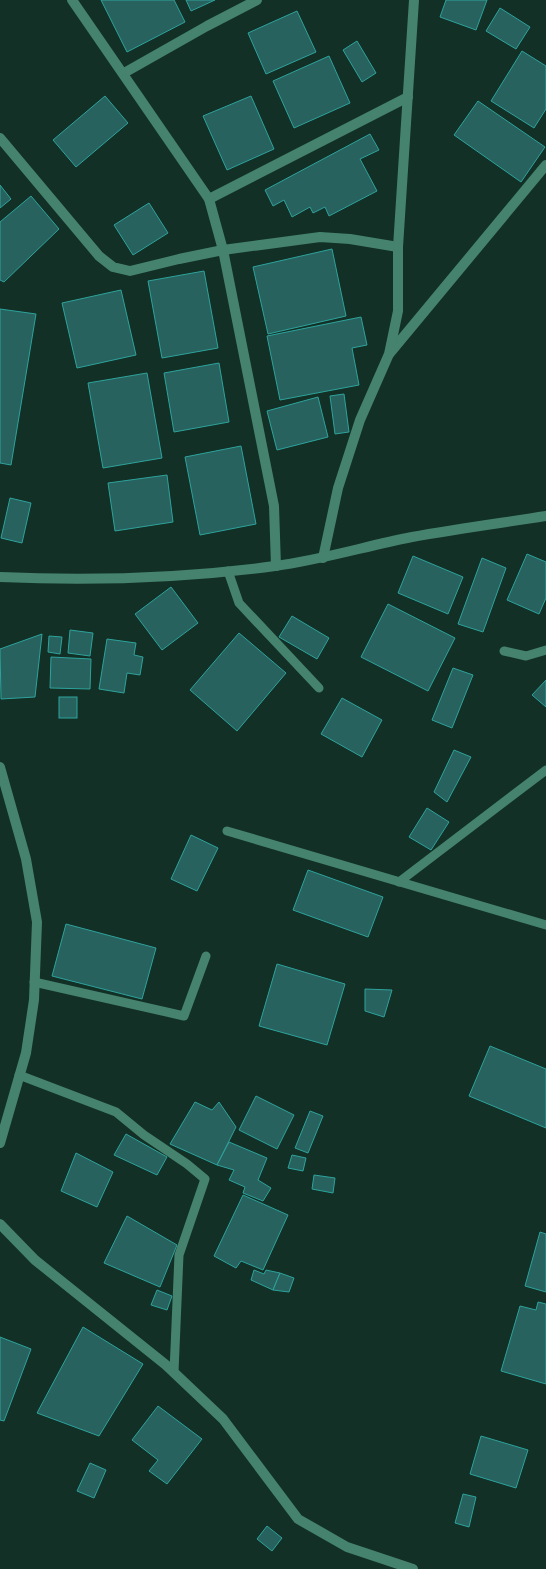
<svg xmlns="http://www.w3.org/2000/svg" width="546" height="1569" viewBox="0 0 546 1569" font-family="'Space Grotesk',sans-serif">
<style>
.building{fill:#28625f;stroke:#2da39c}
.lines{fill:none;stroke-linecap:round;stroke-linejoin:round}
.service{stroke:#45836e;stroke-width:9}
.minor{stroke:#45836e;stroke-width:10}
.tertiary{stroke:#45836e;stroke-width:10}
</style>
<rect width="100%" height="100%" fill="#123026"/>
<g class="building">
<polygon points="101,0 174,0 185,22 127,52"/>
<polygon points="186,0 215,0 191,11"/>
<polygon points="446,0 487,0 476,30 440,17"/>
<polygon points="500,8 530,27 516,49 486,31"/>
<polygon points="297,11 316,52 266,74 248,33"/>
<polygon points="357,41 376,73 362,82 343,50"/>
<polygon points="522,51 546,66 546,109 534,128 491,101"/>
<polygon points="329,56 350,103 294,128 273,81"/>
<polygon points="105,96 128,123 76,167 53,140"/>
<polygon points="251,96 274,149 227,170 203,116"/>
<polygon points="478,101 545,147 521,182 454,135"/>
<polygon points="370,134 379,150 360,159 377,191 329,216 325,207 313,213 310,207 292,217 284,200 273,206 265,190"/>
<polygon points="0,185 11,199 0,208"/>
<polygon points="31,196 59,229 4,282 0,280 0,222"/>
<polygon points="149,203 168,233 133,255 114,225"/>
<polygon points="332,249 346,316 268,334 253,267"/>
<polygon points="204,271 218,348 162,358 148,281"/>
<polygon points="121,290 136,355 77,368 62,303"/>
<polygon points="0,309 36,314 11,465 0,463"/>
<polygon points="361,317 367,345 352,348 359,385 280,400 267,336"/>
<polygon points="219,363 229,422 174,432 164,373"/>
<polygon points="147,373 162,458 103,468 88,383"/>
<polygon points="344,394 349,432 335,434 330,396"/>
<polygon points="318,397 328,437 277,450 267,411"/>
<polygon points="241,446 256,524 200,535 185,457"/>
<polygon points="167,475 173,522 115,531 108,483"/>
<polygon points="10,498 31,503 22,543 1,538"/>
<polygon points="527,554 546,562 546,598 539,614 507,600"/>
<polygon points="413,556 463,577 448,614 398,593"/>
<polygon points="482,558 506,568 483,632 458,624"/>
<polygon points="171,587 198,623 162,650 135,614"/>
<polygon points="388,604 455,638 428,691 361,657"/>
<polygon points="292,616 329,638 317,659 279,637"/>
<polygon points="70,630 93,633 90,656 68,653"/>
<polygon points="239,633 286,673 237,731 190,690"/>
<polygon points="42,634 35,697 1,699 0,649"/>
<polygon points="49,636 62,637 60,654 48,652"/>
<polygon points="107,639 136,643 134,655 143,657 140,675 127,673 124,693 99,689"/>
<polygon points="51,657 91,659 90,689 50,688"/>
<polygon points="453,668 473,675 452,728 432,720"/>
<polygon points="546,680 546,707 532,695"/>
<rect x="59" y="697" width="18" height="21"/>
<polygon points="342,698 382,720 362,757 321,734"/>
<polygon points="454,750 471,757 447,802 434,792"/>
<polygon points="427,808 449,822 431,850 409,837"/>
<polygon points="191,835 218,848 197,891 171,879"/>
<polygon points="308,870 383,897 368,937 293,910"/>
<polygon points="66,924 156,948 142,999 52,976"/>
<polygon points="277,964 345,984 327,1045 259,1026"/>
<polygon points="365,989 392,990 384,1017 365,1011"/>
<polygon points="490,1046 546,1069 546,1128 469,1096"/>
<polygon points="256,1096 294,1115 277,1149 239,1130"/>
<polygon points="195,1102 212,1110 219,1102 236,1127 217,1165 170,1144"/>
<polygon points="310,1111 323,1116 308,1153 295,1148"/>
<polygon points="126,1134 167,1157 157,1175 114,1155"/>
<polygon points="229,1142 267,1158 258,1180 271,1188 263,1201 243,1193 245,1187 229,1180 234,1170 217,1165"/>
<polygon points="76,1153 113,1172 97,1207 61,1191"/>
<polygon points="292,1155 306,1158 303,1171 288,1168"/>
<polygon points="314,1175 335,1178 333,1193 312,1189"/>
<polygon points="243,1195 288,1215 263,1270 241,1261 236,1268 214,1256"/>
<polygon points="127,1216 177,1245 160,1287 104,1263"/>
<polygon points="540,1232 546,1234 546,1292 525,1286"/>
<polygon points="254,1270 264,1274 266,1270 280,1273 273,1290 251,1280"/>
<polygon points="280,1273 294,1278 289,1292 273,1290"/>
<polygon points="157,1290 172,1296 167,1310 151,1305"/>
<polygon points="538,1302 546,1304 546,1384 501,1371 520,1306 536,1310"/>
<polygon points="83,1327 143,1364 99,1436 37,1413"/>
<polygon points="0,1337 31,1349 4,1421 0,1420"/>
<polygon points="158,1406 202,1439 167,1484 149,1471 158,1460 132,1440"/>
<polygon points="481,1436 528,1450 516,1488 470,1474"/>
<polygon points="90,1463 106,1470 94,1498 77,1491"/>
<polygon points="463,1494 476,1497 469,1527 455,1523"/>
<polygon points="267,1526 282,1538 272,1551 257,1539"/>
</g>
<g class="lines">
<g class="service">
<polyline points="228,571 239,603 319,688"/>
<polyline points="504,651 526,656 546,650"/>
<polyline points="227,831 546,925"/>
<polyline points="399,882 546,770"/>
<polyline points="34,982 184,1016 206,956"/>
<polyline points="19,1075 116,1112 144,1135 187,1164 205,1179 179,1255 174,1372"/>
</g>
<g class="minor">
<polyline points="72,0 209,199 223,250 274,506 276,566"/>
<polyline points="124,73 207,26 257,0"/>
<polyline points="0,138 99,256 113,267 130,271 179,259 223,250 320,237 350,239 398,247"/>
<polyline points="209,199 408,97"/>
<polyline points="390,353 546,165"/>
<polyline points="323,558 338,488 360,420 389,354 398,311 398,247 414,0"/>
<path d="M 0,577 C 90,581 186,578 275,566 C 321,560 366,546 412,537 C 456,529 501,523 546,516"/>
<polyline points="0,1224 35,1260 166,1365 223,1419 298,1519 347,1547 413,1569"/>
</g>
<polyline class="tertiary" points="0,767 26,859 37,922 34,1000 26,1053 0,1143"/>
</g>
</svg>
